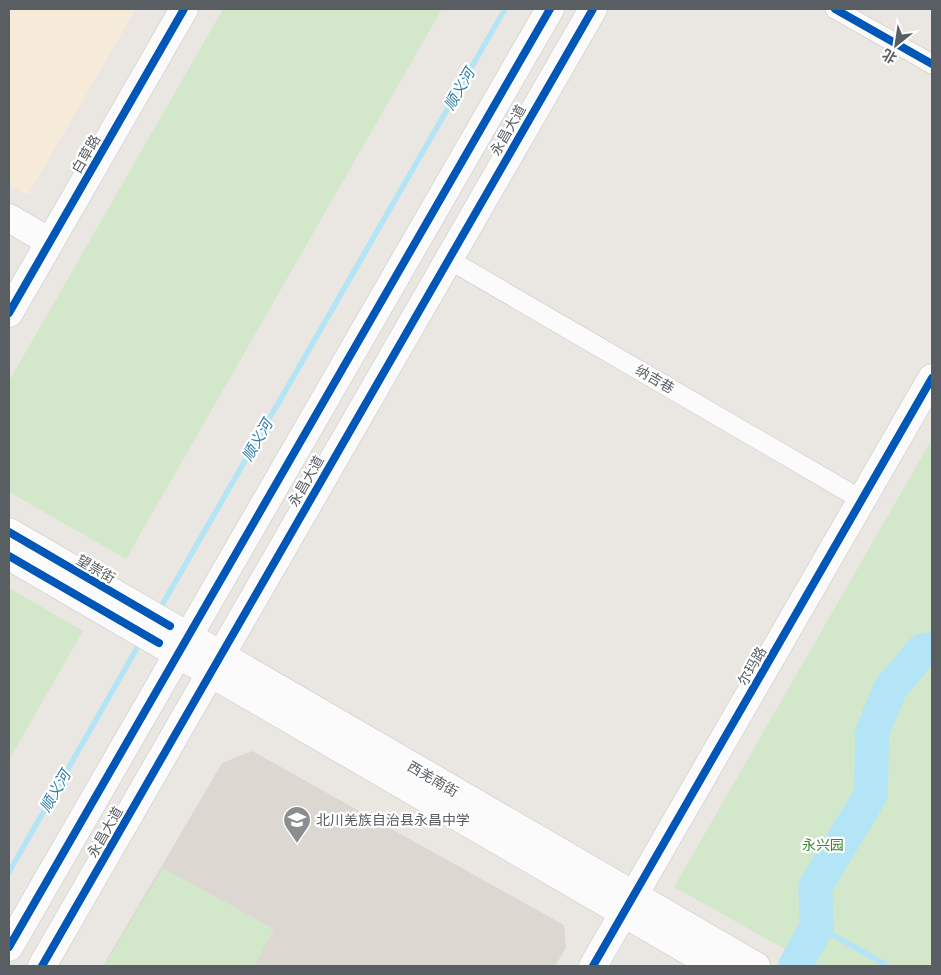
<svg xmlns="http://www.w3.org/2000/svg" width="941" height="975" viewBox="0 0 941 975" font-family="Quicksand,'Noto Sans SC',sans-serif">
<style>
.commercial{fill:#f6ead9}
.education{fill:#dcd7d1}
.green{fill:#d3e8cb}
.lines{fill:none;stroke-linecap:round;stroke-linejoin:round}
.stream{stroke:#b4e5f6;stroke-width:5.5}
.river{stroke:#b4e5f6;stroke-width:34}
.street-casing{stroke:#c6c6c5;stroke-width:20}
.secondary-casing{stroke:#c6c6c5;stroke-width:29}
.street{stroke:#fcfbfb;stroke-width:19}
.secondary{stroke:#fcfbfb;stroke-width:28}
.cycleway-casing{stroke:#fff;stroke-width:11}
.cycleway{stroke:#0057b8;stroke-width:8}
.labels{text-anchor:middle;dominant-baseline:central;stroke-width:4.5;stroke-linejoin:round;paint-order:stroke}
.street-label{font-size:14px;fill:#585e62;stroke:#fff}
.poi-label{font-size:14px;fill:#585e62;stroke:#fff;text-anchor:start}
.park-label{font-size:14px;fill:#36872b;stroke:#fff}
.water-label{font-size:15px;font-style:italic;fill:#2c7ea9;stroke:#fff}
</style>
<rect width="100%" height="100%" fill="#eae7e2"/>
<polygon class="commercial" points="9,9 136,9 28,195 9,185"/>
<polygon class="education" points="252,751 564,925 566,948 555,966 103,966 222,763"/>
<g class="green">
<polygon points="223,9 442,9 126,559 9,492 9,381"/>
<polygon points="932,439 932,966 815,966 674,887"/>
<polygon points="9,588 83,631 9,760"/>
<polygon points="163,868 274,929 254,966 104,966"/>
</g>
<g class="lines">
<g class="stream">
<polyline points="158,612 505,9"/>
<polyline points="9,872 141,641"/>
<polyline points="817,926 888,966"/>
</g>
<polyline class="river" points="795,966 817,926 815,887 871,794 872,733 890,689 922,651 932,649"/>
<defs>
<g id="street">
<polyline points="835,9 932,64"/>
<polyline points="448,259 862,500"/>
</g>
<g id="secondary">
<polyline points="9,218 50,242"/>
<polyline points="9,313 184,9"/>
<polyline points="9,532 756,966"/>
<polyline points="9,556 715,966"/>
<polyline points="9,947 550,9"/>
<polyline points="42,966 593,9"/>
<polyline points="593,966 932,378"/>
</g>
</defs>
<use href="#street" class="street-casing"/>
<use href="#secondary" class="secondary-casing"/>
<use href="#street" class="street"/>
<use href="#secondary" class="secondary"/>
<defs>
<g id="cycleway">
<polyline points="835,9 932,64"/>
<polyline points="9,313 184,9"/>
<polyline points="9,532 170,626"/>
<polyline points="9,556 159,643"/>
<polyline points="9,947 550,9"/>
<polyline points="42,966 593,9"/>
<polyline points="593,966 932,378"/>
</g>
</defs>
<use href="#cycleway" class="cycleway-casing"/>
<use href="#cycleway" class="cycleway"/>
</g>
<defs>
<symbol id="school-pin" viewBox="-11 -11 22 30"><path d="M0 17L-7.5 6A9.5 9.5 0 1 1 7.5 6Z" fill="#8b8e8f" stroke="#fff"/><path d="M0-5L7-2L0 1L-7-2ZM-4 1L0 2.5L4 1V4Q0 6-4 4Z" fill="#fff"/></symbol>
</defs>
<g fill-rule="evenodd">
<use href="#school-pin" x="281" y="804" width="32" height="43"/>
</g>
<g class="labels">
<g class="street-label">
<text transform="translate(508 130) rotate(-60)">永昌大道</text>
<text transform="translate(86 154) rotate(-60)">白草路</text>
<text transform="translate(655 379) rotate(30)">纳吉巷</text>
<text transform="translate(306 481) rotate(-60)">永昌大道</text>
<text transform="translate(96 569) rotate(30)">望崇街</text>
<text transform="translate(752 666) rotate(-60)">尔玛路</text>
<text transform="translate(433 779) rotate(30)">西羌南街</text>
<text transform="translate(105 832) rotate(-60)">永昌大道</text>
</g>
<g class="poi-label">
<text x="316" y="820">北川羌族自治县永昌中学</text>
</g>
<g class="park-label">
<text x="823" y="845">永兴园</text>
</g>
<g class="water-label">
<text transform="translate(459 89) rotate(-60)">顺义河</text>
<text transform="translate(257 440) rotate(-60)">顺义河</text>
<text transform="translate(55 791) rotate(-60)">顺义河</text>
</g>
</g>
<rect width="941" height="975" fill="none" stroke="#585e62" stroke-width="20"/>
<g transform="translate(896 45) rotate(210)" stroke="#ffffff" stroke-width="4" paint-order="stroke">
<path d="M0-4L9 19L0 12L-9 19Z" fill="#585e62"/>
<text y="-8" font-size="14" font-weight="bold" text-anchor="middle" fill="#585e62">北</text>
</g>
</svg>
